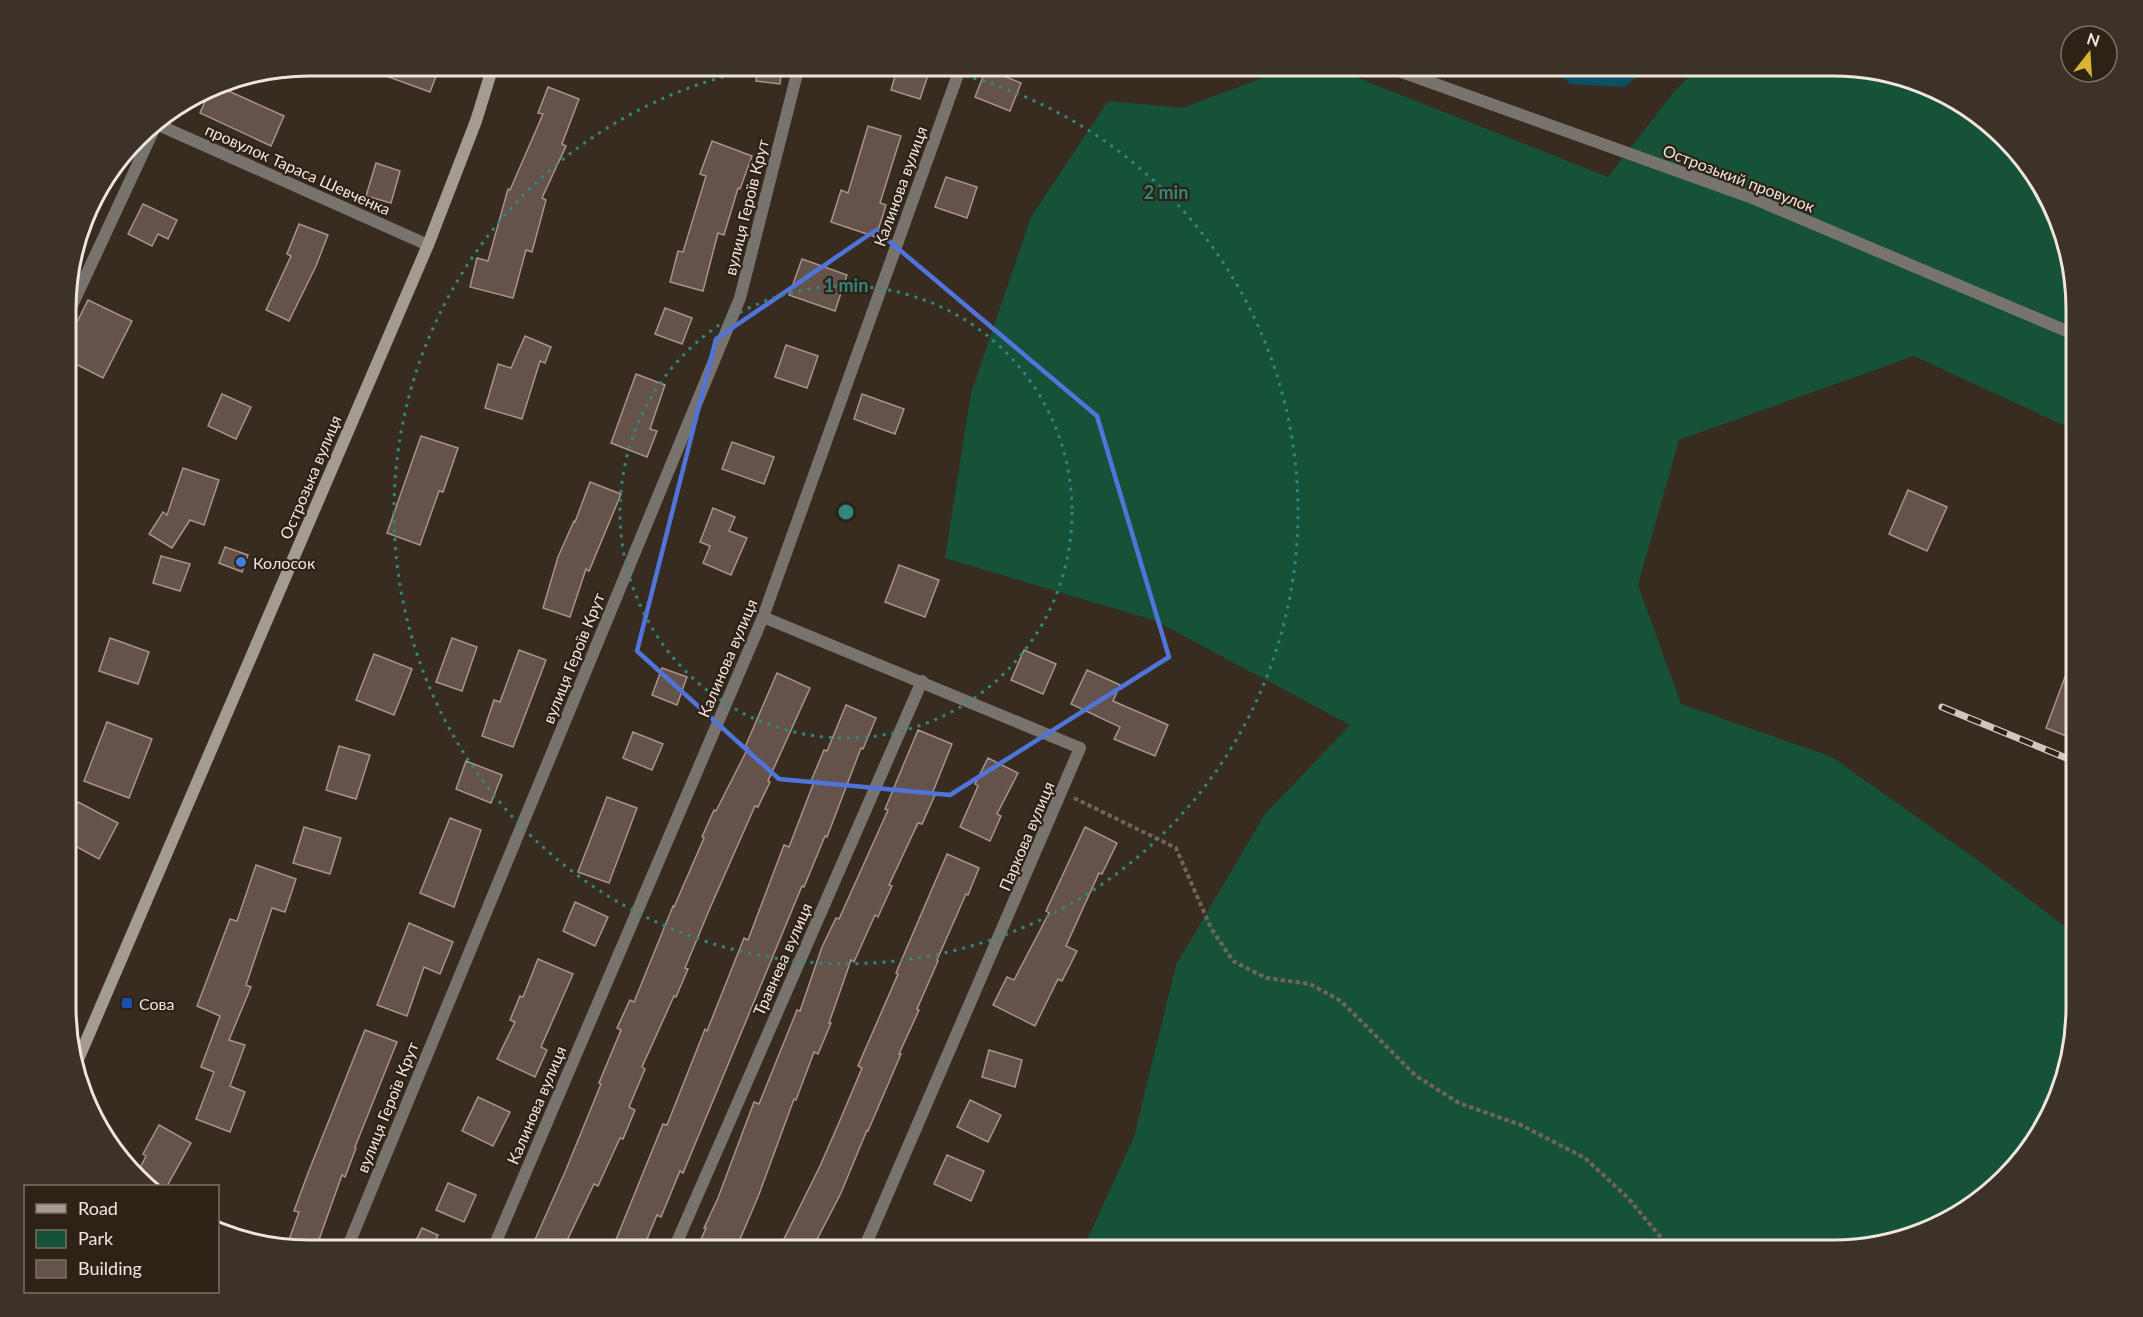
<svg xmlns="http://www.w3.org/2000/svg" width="2143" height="1317" viewBox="0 0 2143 1317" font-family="Lato,sans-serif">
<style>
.green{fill:#155237}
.water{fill:#0b5063}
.building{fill:#64524b;stroke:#a7938b;stroke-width:1.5}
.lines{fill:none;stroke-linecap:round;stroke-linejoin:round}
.path{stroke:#70645a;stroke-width:4;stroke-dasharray:4.5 3;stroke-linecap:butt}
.service{stroke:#78746d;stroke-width:8}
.minor{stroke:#78746d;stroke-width:12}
.secondary{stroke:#a29c91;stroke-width:12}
.rail-casing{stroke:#d0c8bf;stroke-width:7}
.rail{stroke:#2e2217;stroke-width:4.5;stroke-dasharray:14;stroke-linecap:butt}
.marked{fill:none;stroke:#5174da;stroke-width:4.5;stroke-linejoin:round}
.ring{fill:none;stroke:#30877f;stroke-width:3;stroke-dasharray:3 6}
.shop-dot{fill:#3f7fe0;stroke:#2e2217;stroke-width:2}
.transit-dot{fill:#1a4fb4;stroke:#2e2217;stroke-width:2}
.labels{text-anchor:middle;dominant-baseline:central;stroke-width:4.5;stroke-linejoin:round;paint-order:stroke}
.street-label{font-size:16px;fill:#eee6de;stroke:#2e2217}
.poi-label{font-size:16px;fill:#eee6de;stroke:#2e2217;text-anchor:start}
.rim{fill:none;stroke:#eee6de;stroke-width:3}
.centre{fill:#30877f;stroke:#2e2217;stroke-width:3}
.ring-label{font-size:18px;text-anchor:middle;font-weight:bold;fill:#30877f;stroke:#2e2217;stroke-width:4.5;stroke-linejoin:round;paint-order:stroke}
</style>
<rect width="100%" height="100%" fill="#382b20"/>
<polygon class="green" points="1295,66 1328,66 1608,177 1673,93 1699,66 1834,66 1897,74 1956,99 2005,137 2044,187 2076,293 2076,431 1914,356 1679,440 1638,585 1681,704 1832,757 1976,859 2076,935 2076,1023 2044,1130 2005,1180 1956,1218 1849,1250 1082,1251 1134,1137 1176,965 1265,814 1350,725 1156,621 945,558 971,393 1031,217 1108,101 1182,108"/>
<polygon class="water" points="1551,66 1650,66 1624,87 1570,84"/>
<g class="building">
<polygon points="364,66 440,66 430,92 364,68"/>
<polygon points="758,66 782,66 780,84 756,81"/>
<polygon points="898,66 931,66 920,99 891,90"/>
<polygon points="986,69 1021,83 1010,111 975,97"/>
<polygon points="215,85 284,116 271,146 200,113 211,88"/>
<polygon points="548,87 579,99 562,144 566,146 542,198 546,200 532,252 526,250 513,298 470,287 477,258 488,261 508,189 510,190 543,114 538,113"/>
<polygon points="868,126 901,136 880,203 886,205 876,237 831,222 841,190 848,193"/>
<polygon points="712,141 752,156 740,189 738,188 724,235 718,233 703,291 670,282 678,251 683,252 706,176 700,174"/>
<polygon points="376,163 400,171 391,203 366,196"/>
<polygon points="946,177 977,187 967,218 935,207"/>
<polygon points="143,204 177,220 168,239 158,234 152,246 128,234"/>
<polygon points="299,224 328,235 316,266 289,321 266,310 291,256 287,254"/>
<polygon points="802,259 847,275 835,311 789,295"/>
<polygon points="88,300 132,321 103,378 68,360 68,340"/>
<polygon points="665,308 692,318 682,344 655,334"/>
<polygon points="525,336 551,347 545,363 540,361 522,419 485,408 498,364 511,368"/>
<polygon points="786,345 818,356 807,388 775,377"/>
<polygon points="636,374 665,385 650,429 657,431 647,457 611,443"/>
<polygon points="222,394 251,407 236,439 208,426"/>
<polygon points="862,394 904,409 895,434 854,419"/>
<polygon points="421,436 458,448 443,492 439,491 420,545 387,533"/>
<polygon points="732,442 774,457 764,484 722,469"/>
<polygon points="183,468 219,480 204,525 190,520 172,548 149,534 163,512 167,515"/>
<polygon points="590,482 621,494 589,571 586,569 570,617 543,608 558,557 574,521 575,522"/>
<polygon points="1908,490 1947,507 1927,551 1889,534"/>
<polygon points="713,508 735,517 729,531 747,538 731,575 703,563 710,546 700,542"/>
<polygon points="225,547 248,555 242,572 219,563"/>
<polygon points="161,556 190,564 180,591 153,583"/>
<polygon points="899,565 939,580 925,617 885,602"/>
<polygon points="110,638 149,652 138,684 99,671"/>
<polygon points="452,638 477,647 462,691 436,682"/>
<polygon points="519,650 546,660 513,747 482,736 494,700 500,702"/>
<polygon points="1024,650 1056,664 1043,694 1011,680"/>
<polygon points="2075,650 2076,650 2076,740 2046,728"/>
<polygon points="374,654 412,669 394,715 356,700"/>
<polygon points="662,668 687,677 677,705 652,695"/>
<polygon points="1087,670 1120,685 1113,701 1168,725 1155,756 1114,739 1120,727 1071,704"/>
<polygon points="777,673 810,688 768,781 770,782 758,807 755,806 710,908 685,968 688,969 676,997 674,996 642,1067 645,1069 629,1107 635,1110 623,1139 620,1138 598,1186 594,1184 562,1251 530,1251 565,1172 601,1084 599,1083 621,1030 617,1028 630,1000 634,1002 673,906 674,907 704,838 702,837 714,810 716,811 748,748 745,747"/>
<polygon points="846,705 876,718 863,749 861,748 827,837 825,836 804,887 802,886 683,1173 680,1171 661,1217 657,1215 642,1251 615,1242 663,1124 667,1125 705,1029 707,1031 744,938 748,940 784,845 789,847 814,782 811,781 824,750 827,751"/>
<polygon points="107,722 152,739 129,798 84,781"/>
<polygon points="918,730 952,744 932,794 935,795 922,824 918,823 889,885 892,886 878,917 875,915 854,962 851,960 829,1023 831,1023 818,1054 814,1052 796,1100 794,1099 758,1197 735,1251 696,1251 706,1228 704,1228 718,1198 754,1102 759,1104 797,1010 800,1011 822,947 836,918 839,919 888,810 885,809"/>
<polygon points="633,732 663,744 652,770 623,758"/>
<polygon points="339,746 370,755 356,799 326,790"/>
<polygon points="988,758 1018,773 997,814 1001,816 990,841 960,827 978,786 975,784"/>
<polygon points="466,761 502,775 491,803 456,789"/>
<polygon points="607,797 637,808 609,883 578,872"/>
<polygon points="78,802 118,823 99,859 68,842 68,820"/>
<polygon points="450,818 481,830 454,907 420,893"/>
<polygon points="304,827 341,838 330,874 293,863"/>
<polygon points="1085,827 1117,843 1102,874 1099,873 1066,946 1077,951 1062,981 1058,979 1035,1026 993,1005 1007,977 1014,980 1049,913 1046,911"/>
<polygon points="947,854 979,868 968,895 966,894 937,960 938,961 917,1009 919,1010 899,1054 901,1054 868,1131 867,1130 841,1193 811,1251 778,1251 820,1166 841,1118 862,1068 858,1066 898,974 896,973"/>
<polygon points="256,865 296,879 285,912 272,908 246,985 251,987 229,1040 245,1045 230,1086 245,1092 230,1132 196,1119 214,1072 201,1067 220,1016 197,1006 230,919 237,921"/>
<polygon points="575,902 608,917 595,946 563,931"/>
<polygon points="409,923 453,942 440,974 424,967 407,1016 377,1005"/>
<polygon points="538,959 573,974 541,1047 547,1050 535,1077 497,1059 515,1022 510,1020 520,996 523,997"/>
<polygon points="365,1030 397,1042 355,1147 356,1148 345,1177 342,1175 315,1251 286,1248 299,1212 294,1211 308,1173"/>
<polygon points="989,1050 1022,1060 1015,1087 982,1077"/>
<polygon points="478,1097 510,1112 493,1146 462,1131"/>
<polygon points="970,1100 1001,1115 988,1142 957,1127"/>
<polygon points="159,1125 191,1143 167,1186 154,1186 138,1172 146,1156 143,1154"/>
<polygon points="947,1155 984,1171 971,1201 934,1184"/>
<polygon points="448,1183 476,1195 464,1222 436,1210"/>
<polygon points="422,1228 438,1235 430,1251 411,1251"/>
</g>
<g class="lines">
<polyline class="path" points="1074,798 1176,848 1211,928 1233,961 1266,978 1310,984 1341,1001 1416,1076 1459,1103 1521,1125 1585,1158 1628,1198 1668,1246 1667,1251"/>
<polyline class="service" points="115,1150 116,1148"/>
<g class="minor">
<polyline points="1385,66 1750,197 2076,335"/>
<polyline points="154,123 428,245"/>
<polyline points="68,314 156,125"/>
<polyline points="763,617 1080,748 863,1251"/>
<polyline points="346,1251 740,298 799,66"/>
<polyline points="492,1251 763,617 961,66"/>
<polyline points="673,1251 922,681"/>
</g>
<polyline class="secondary" points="77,1062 428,245 476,121 493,66"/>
<defs>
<polyline id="rail" points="1942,707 2076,762"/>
</defs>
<use href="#rail" class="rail-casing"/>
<use href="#rail" class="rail"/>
</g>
<path class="marked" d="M 876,230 L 1097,416 L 1169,657 L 950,795 L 779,779 L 637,651 L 716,339 Z"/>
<g class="ring">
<circle cx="846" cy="512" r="226"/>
<path d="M921 66A452 452 0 1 1 771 66"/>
</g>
<circle class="shop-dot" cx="241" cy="562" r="6"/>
<rect class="transit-dot" x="121" y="997" width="12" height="12" rx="3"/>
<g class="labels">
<g class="street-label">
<text transform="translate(298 169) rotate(24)">провулок Тараса Шевченка</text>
<text transform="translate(1739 178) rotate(21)">Острозький провулок</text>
<text transform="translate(900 186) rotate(-70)">Калинова вулиця</text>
<text transform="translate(746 207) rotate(-76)">вулиця Героїв Крут</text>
<text transform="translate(310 477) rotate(-67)">Острозька вулиця</text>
<text transform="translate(573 658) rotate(-68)">вулиця Героїв Крут</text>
<text transform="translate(727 658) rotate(-67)">Калинова вулиця</text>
<text transform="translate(1026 836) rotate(-67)">Паркова вулиця</text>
<text transform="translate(782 959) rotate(-66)">Травнева вулиця</text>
<text transform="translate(536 1105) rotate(-67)">Калинова вулиця</text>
<text transform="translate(387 1107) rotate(-68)">вулиця Героїв Крут</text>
</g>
<g class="poi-label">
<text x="253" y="562">Колосок</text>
<text x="139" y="1003">Сова</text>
</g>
</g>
<path d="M0 0H2143V1317H0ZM309 76H1833A233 233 0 0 1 2066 309V1007A233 233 0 0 1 1833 1240H309A233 233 0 0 1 76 1007V309A233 233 0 0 1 309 76Z" fill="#3d3227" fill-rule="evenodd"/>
<path class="rim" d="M309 76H1833A233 233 0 0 1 2066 309V1007A233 233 0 0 1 1833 1240H309A233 233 0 0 1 76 1007V309A233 233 0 0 1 309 76Z"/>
<circle cx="846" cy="512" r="9" class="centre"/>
<g class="ring-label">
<text x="1166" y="199">2 min</text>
<text x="846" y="292">1 min</text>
</g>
<rect x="24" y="1185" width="195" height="108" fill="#2e2217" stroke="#7b7067" stroke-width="1.5"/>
<rect x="36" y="1204" width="30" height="9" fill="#a29c91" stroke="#7b7067" stroke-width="1.5"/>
<text x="78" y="1215" font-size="18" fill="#eee6de">Road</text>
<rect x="36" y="1230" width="30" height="18" fill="#155237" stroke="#7b7067" stroke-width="1.5"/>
<text x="78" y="1245" font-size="18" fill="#eee6de">Park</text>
<rect x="36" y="1260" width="30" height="18" fill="#64524b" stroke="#7b7067" stroke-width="1.5"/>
<text x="78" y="1275" font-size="18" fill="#eee6de">Building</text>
<g transform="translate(2089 54) rotate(17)"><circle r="28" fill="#2e2217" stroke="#7b7067" stroke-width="1.5"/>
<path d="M0-4.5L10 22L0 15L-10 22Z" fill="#d9b334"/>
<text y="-9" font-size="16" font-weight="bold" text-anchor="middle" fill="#eee6de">N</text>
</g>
</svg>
